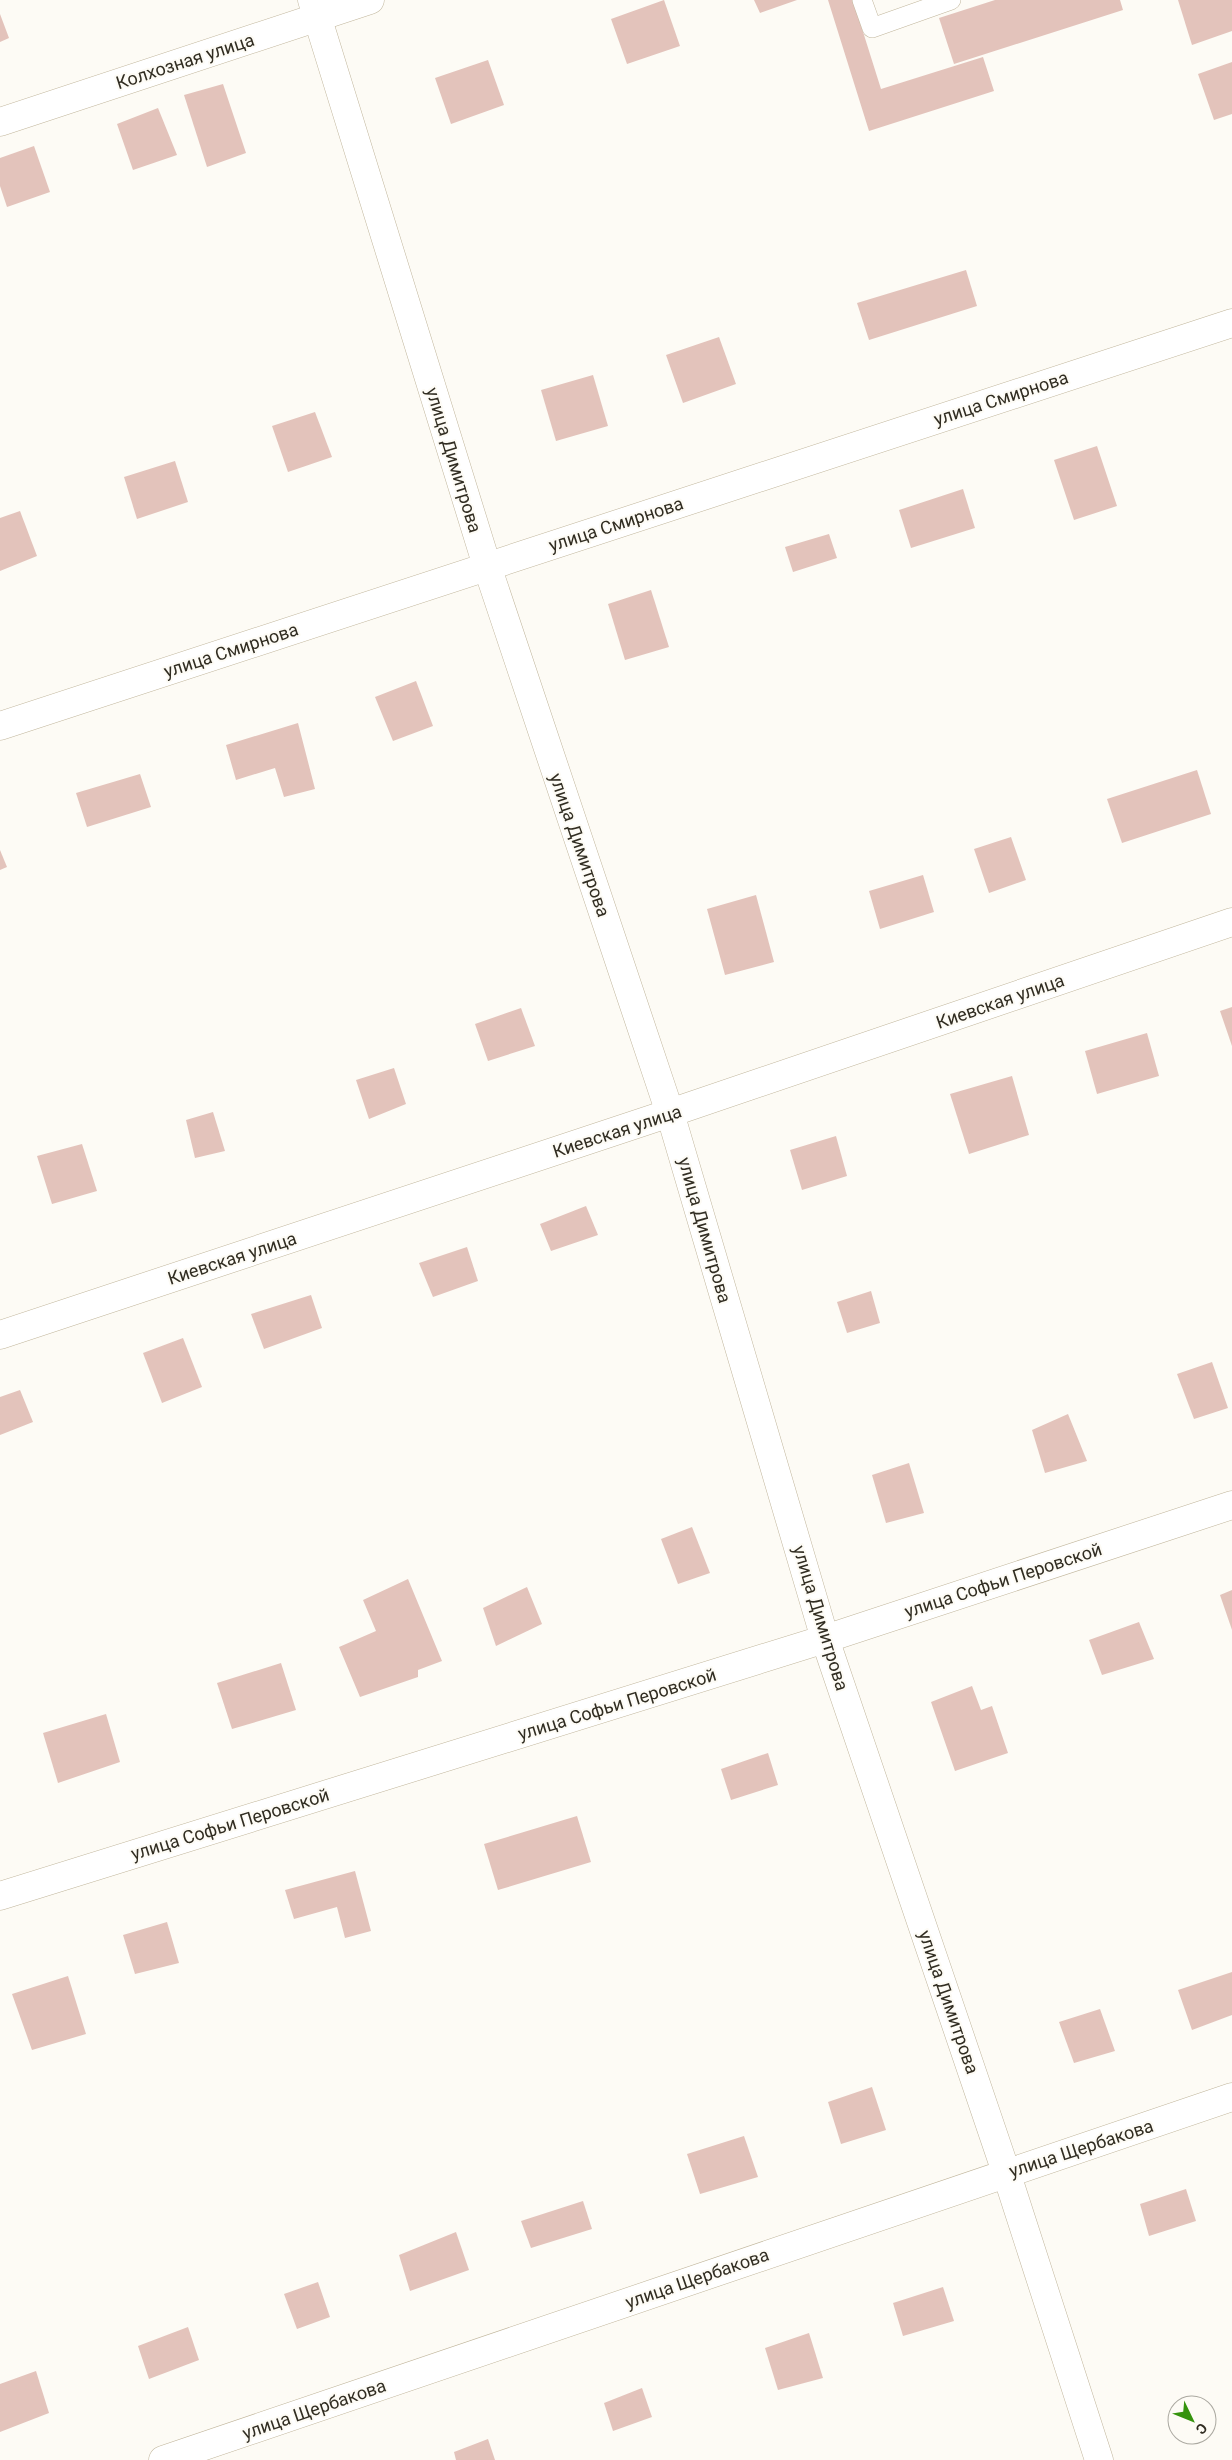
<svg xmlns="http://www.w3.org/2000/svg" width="1232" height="2460" viewBox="0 0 1232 2460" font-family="Roboto,sans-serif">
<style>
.building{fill:#e3c3bb}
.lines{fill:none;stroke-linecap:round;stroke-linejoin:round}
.service-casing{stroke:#c1b69c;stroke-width:20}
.minor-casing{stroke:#c1b69c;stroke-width:29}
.tertiary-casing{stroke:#c1b69c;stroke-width:29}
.service{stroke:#fff;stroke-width:19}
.minor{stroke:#fff;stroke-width:28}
.tertiary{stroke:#fff;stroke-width:28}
.labels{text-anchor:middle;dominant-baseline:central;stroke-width:4;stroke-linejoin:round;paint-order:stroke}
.street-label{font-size:18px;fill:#312d22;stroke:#fdfbf5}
</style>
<rect width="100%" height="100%" fill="#fdfbf5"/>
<g class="building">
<polygon points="664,0 680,46 627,64 611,19"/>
<polygon points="754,0 797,0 760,13"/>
<polygon points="828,0 853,0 881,89 983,57 994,91 869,131"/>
<polygon points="995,0 1120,0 1123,10 954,64 939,18"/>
<polygon points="1178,0 1232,0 1232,31 1192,45"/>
<polygon points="0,14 9,38 0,42"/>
<polygon points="488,60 504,105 451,124 435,78"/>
<polygon points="1232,62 1232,114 1214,120 1198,74"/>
<polygon points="223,84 246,153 207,167 184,95"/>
<polygon points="158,108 177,155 133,170 117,124"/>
<polygon points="34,146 50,192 7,207 0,186 0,158"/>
<polygon points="966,270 977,306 869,340 857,303"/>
<polygon points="719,337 736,384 683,403 666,355"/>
<polygon points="593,375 608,426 556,441 541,390"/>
<polygon points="315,412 332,457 288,472 272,426"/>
<polygon points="1097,446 1117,506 1074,520 1054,460"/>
<polygon points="175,461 188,502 137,519 124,477"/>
<polygon points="963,489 975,528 911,548 899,510"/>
<polygon points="20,511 37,556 0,571 0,518"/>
<polygon points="829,534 837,558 793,572 785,547"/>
<polygon points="651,590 669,647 625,660 608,604"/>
<polygon points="416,681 433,726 393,741 375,697"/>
<polygon points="298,723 315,789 284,797 275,768 236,780 226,745"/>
<polygon points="1197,770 1211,814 1122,843 1107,799"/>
<polygon points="140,774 151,807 87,827 76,793"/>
<polygon points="1011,837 1026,880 989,893 974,849"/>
<polygon points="0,850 7,867 0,870"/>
<polygon points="923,875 934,912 880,929 869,891"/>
<polygon points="756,895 774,962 725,975 707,909"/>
<polygon points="1232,1007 1232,1046 1220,1011"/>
<polygon points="521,1008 535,1046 488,1061 475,1024"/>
<polygon points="1147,1033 1159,1076 1097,1094 1085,1051"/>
<polygon points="394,1068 406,1104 369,1119 356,1080"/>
<polygon points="1012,1076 1029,1135 969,1154 950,1094"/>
<polygon points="213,1112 225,1151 195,1158 186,1120"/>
<polygon points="836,1136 847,1176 802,1190 790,1150"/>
<polygon points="82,1144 97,1191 52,1204 37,1156"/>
<polygon points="586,1206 598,1235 551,1251 540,1224"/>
<polygon points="467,1247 478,1281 433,1297 419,1263"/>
<polygon points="871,1291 880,1323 847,1333 837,1302"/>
<polygon points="311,1295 322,1328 264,1349 251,1314"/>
<polygon points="183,1338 202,1387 162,1403 143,1353"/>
<polygon points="1212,1362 1228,1408 1194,1419 1177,1374"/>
<polygon points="20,1390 33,1422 0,1435 0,1397"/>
<polygon points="1068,1414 1087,1461 1045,1473 1032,1430"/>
<polygon points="909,1463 924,1513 886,1523 872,1475"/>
<polygon points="692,1527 710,1573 678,1584 661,1539"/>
<polygon points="408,1579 442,1661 418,1670 418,1677 360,1697 339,1647 376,1631 363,1600"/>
<polygon points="527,1587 542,1624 496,1646 483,1608"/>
<polygon points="1232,1590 1232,1630 1220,1595"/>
<polygon points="1139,1622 1154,1659 1102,1675 1089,1640"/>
<polygon points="281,1663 296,1710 232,1729 217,1683"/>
<polygon points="972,1686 981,1710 992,1706 1008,1753 955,1771 931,1702"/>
<polygon points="106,1714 120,1762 58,1783 43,1733"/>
<polygon points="768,1753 778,1785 731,1800 721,1769"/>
<polygon points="577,1816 591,1862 498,1890 484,1844"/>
<polygon points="355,1871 371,1931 345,1938 337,1907 294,1919 285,1890"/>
<polygon points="167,1922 179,1963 135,1974 123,1935"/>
<polygon points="1232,1972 1232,2015 1192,2030 1178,1990"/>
<polygon points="68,1976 86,2034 32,2050 12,1994"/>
<polygon points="1100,2009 1115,2051 1074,2063 1059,2022"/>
<polygon points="872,2087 886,2130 841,2144 828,2102"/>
<polygon points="744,2136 758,2177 700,2194 687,2154"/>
<polygon points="1186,2189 1196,2221 1149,2236 1140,2204"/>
<polygon points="583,2201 592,2229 531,2248 521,2221"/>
<polygon points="456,2232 469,2270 410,2291 399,2255"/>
<polygon points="318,2282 330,2317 297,2329 284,2294"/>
<polygon points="943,2287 954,2321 903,2336 893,2303"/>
<polygon points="188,2327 199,2360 149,2379 138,2346"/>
<polygon points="809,2333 823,2378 778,2390 765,2348"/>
<polygon points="36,2371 49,2413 0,2432 0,2384"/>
<polygon points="642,2388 652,2417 613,2431 604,2403"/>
<polygon points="488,2439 495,2460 456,2460 454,2452"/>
</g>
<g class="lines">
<defs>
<polyline id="service" points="862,0 872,28 951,0"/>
<g id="minor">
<polyline points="0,122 370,0"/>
<polyline points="0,726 1232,323"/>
<polyline points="0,1335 670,1113 1232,922"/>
<polyline points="0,1896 825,1639 1232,1505"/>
<polyline points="163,2460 1232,2097"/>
</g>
<polyline id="tertiary" points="312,0 487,566 670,1113 825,1639 1006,2172 1099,2460"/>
</defs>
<use href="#service" class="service-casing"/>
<use href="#minor" class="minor-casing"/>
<use href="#tertiary" class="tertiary-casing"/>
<use href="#service" class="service"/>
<use href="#minor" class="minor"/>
<use href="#tertiary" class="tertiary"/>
</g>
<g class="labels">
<g class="street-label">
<text transform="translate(185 61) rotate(-18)">Колхозная улица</text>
<text transform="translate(1001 398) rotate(-18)">улица Смирнова</text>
<text transform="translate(454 460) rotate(73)">улица Димитрова</text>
<text transform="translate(616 524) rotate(-18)">улица Смирнова</text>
<text transform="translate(231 650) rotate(-18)">улица Смирнова</text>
<text transform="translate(580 845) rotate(71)">улица Димитрова</text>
<text transform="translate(1000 1001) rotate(-19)">Киевская улица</text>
<text transform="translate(617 1131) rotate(-18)">Киевская улица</text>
<text transform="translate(705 1230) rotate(74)">улица Димитрова</text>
<text transform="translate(232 1258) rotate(-18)">Киевская улица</text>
<text transform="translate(1003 1580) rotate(-18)">улица Софьи Перовской</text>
<text transform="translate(821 1618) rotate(73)">улица Димитрова</text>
<text transform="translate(617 1704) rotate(-17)">улица Софьи Перовской</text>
<text transform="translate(230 1824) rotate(-17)">улица Софьи Перовской</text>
<text transform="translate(949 2002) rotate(71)">улица Димитрова</text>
<text transform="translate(1081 2148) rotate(-18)">улица Щербакова</text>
<text transform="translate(697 2278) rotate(-19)">улица Щербакова</text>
<text transform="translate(314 2409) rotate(-19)">улица Щербакова</text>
</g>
</g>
<g transform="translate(1192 2420) rotate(133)"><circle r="24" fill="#fdfbf5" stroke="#aba9a1"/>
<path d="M0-4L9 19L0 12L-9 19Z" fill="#35930d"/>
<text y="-8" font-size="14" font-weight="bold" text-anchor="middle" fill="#312d22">С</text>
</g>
</svg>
